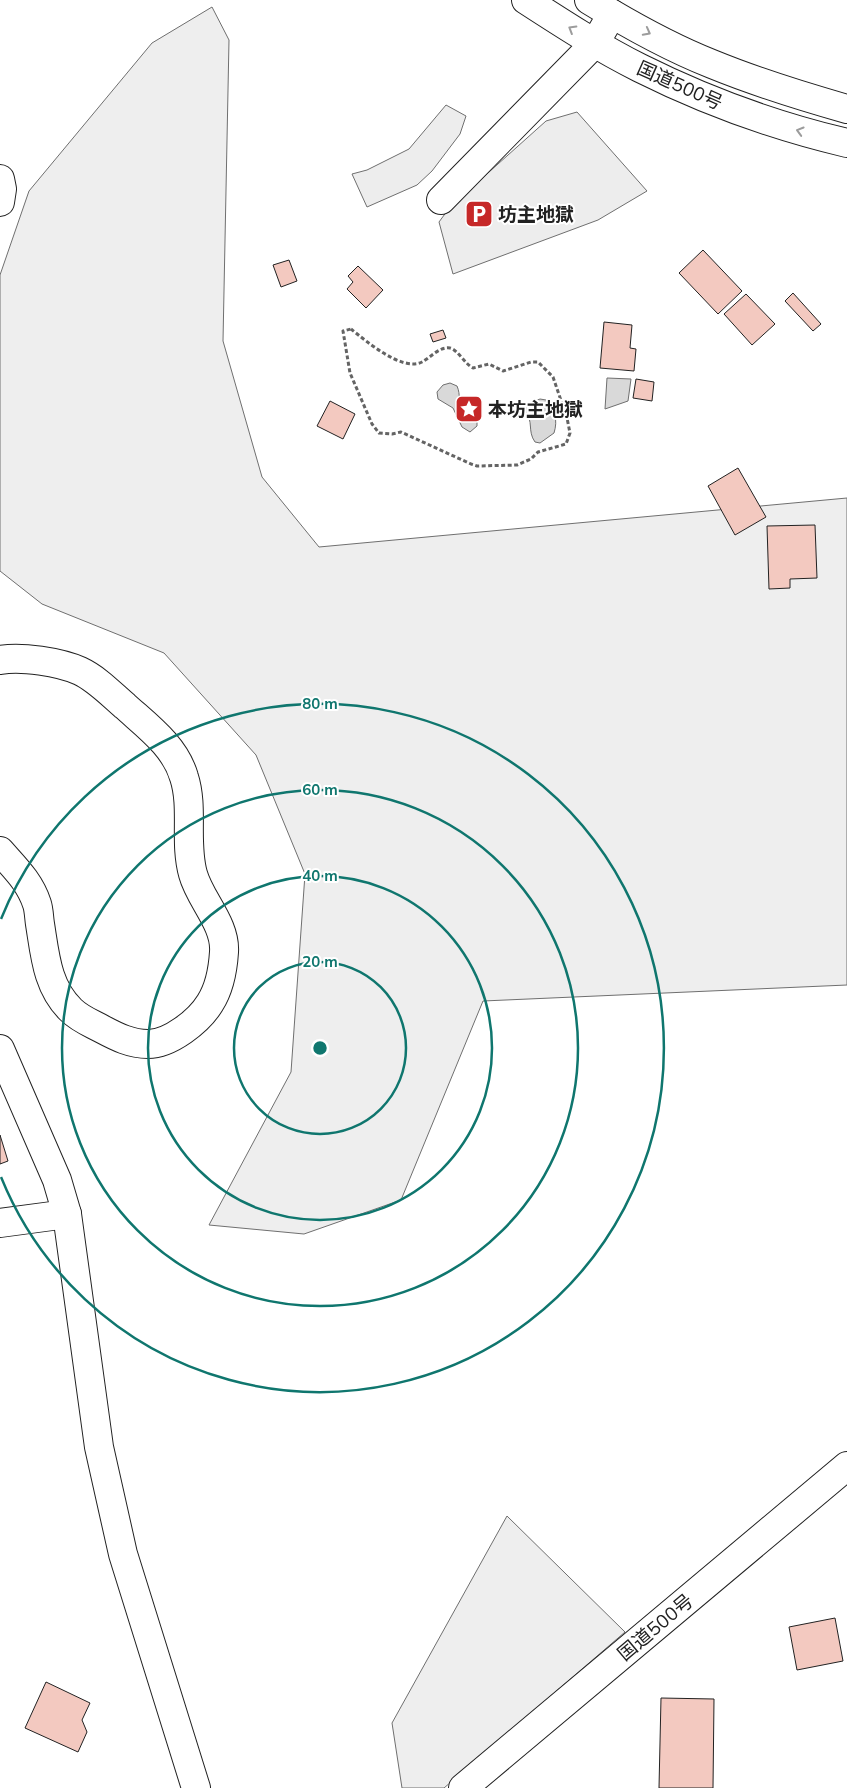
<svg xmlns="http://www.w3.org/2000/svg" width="847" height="1788" viewBox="0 0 847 1788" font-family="Mulish,'Noto Sans JP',sans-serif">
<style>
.green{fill:#eee;stroke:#6f6f6f}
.parking{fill:#ededed;stroke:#6f6f6f}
.water{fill:#d9d9d9;stroke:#6f6f6f}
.building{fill:#f3c9c0;stroke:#222}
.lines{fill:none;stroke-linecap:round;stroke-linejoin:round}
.minor-casing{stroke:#222;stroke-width:30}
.highway-casing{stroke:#222;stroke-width:30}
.path{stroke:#646464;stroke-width:3;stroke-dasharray:4 2.5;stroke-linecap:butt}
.minor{stroke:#fff;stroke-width:28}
.highway{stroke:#fff;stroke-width:28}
.oneway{stroke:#9c9c9c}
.ring{fill:none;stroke:#0f766e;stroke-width:2.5}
.labels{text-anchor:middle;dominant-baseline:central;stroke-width:4;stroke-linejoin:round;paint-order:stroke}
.street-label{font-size:19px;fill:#222;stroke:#fff}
.poi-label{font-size:19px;font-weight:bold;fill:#222;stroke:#fff;text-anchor:start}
.centre{fill:#0f766e;stroke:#fff;stroke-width:2.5}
.ring-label{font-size:15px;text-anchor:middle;font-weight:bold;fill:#0f766e;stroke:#fff;stroke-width:4;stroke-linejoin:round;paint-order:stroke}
</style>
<rect width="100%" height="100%" fill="#fff"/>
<g class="green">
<polygon points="212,7 229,40 223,341 262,477 319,547 847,498 847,985 483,1001 401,1200 304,1234 209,1225 291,1072 305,874 256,755 164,653 42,604 0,571 0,275 29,191 152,43"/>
<polygon points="507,1516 625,1632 444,1788 402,1788 392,1723"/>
</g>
<g class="parking">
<polygon points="446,105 466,116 460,134 432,171 417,185 367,207 352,174 367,170 409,149"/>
<polygon points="577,112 647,191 598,220 453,274 439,222 450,207 546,121"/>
</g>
<g class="water">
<polygon points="607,378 631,379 628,401 605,409"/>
<path d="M 450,383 L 457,386 C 461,395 458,403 461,412 L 477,418 L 477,426 L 470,432 L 462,427 L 453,408 L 438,399 L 437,392 L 443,385 Z"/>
<path d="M 540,399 L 546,400 C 555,410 558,420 554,433 L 540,443 L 535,442 C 527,431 534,420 525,413 L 526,407 L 530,403 Z"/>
</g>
<g class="building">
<polygon points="703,250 742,291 718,314 679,273"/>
<polygon points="289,260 297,281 281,287 273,265"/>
<polygon points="358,266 383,290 366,308 347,289 353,282 348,276"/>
<polygon points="793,293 821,324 813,331 785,301"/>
<polygon points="746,294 775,324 752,345 724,314"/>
<polygon points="604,322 632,325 630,348 636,349 634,371 600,368"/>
<polygon points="443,330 446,338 433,342 430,334"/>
<polygon points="636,379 654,382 652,401 633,398"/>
<polygon points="330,401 355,414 343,439 317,426"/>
<polygon points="738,468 766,517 735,535 708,486"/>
<polygon points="815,525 817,578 790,579 790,588 769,589 767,526"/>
<polygon points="0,1135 8,1161 0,1164"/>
<polygon points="835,1618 843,1661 797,1670 789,1627"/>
<polygon points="46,1682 90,1703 82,1720 87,1732 78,1752 25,1728"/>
<polygon points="661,1698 714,1699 713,1788 659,1788"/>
</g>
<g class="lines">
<defs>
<g id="minor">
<polyline points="0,179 2,189 0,202"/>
<polyline points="441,200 595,43 612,14"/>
<path d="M 0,660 C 21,656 60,662 80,671 C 97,679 111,694 125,706 C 147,726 175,746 184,777 C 194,808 184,842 193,874 C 200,900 226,924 224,952 C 223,968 219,989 210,1003 C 199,1021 170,1044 148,1044 C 131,1044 117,1037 102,1029 C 91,1023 80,1019 71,1010 C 47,987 45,955 40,924 C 39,918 39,910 37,904 C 30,882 15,868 0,851"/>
<polyline points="0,1049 57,1180 67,1214 99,1447 123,1554 196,1788"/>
<polyline points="0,1223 67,1214"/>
</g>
<g id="highway">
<path d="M 526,0 C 563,24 600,48 640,68 C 706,101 775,126 847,143"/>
<path d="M 589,0 C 628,24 669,47 712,64 C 756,82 801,96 847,109"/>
<polyline points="463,1788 847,1466"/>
</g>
</defs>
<use href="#minor" class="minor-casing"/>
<use href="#highway" class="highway-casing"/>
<path class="path" d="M 351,329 C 366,341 402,372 422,362 C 430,358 440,346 450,348 C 458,350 465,364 473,368 L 489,364 L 503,371 L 531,362 L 538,362 L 553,377 L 567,418 L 570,433 L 566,444 L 538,452 L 531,459 L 517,465 L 477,466 L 471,464 L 401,432 L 392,434 L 379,433 L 372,424 L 350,373 L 343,331 Z"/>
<use href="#minor" class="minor"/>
<use href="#highway" class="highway"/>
</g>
<defs><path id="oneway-chevron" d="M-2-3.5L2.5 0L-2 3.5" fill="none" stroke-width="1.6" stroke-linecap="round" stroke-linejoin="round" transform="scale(1.25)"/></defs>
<g class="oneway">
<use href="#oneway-chevron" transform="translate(572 29) rotate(-149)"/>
<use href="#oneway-chevron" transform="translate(647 32) rotate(28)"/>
<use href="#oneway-chevron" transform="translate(800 131) rotate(-164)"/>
</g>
<g class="ring">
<circle cx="320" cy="1048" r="86"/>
<circle cx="320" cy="1048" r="172"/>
<circle cx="320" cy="1048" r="258"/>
<path d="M1 919A344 344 0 1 1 1 1177"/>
</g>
<defs>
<symbol id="parking-square" viewBox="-11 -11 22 22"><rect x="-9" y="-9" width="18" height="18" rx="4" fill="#c62828" stroke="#fff"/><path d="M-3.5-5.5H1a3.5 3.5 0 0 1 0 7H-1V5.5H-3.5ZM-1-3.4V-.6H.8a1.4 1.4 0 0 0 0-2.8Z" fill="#fff"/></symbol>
<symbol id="sight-square" viewBox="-11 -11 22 22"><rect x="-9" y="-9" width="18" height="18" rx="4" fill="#c62828" stroke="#fff"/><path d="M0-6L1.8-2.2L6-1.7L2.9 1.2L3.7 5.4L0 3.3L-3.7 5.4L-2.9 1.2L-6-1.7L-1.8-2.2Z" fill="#fff"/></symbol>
</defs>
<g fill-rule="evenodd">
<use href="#parking-square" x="463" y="198" width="32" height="32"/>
<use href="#sight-square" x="453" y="393" width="32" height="32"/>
</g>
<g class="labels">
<g class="street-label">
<text transform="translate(680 85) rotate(24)">国道500号</text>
<text transform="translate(655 1627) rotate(-40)">国道500号</text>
</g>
<g class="poi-label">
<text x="498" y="214">坊主地獄</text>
<text x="488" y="409">本坊主地獄</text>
</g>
</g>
<circle cx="320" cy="1048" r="8" class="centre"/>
<g class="ring-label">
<text x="320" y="709">80 m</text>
<text x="320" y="795">60 m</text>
<text x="320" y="881">40 m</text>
<text x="320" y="967">20 m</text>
</g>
</svg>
